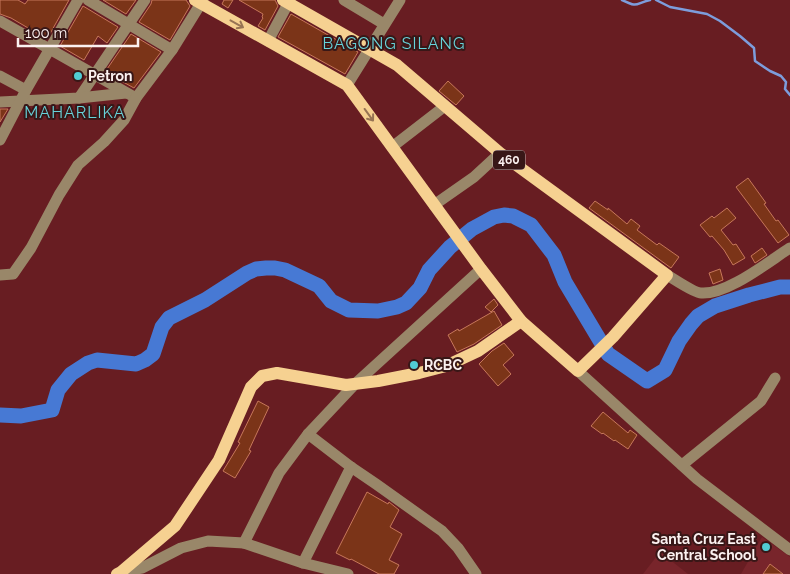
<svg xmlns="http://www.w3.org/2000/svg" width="790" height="574" viewBox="0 0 790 574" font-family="Raleway,sans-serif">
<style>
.built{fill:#78252b}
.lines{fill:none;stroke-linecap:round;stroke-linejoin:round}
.stream{stroke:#7d9ddc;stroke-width:2.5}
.river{stroke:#4779d4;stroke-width:15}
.building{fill:#7b3418;stroke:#c6775a}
.minor{stroke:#998769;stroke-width:11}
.major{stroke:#f6d191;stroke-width:12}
.oneway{stroke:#977454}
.poi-dot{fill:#51ccd4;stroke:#381717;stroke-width:2}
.labels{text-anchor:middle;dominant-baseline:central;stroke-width:4;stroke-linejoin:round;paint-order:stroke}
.shield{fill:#381717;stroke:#c0b0af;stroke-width:1}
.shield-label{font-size:12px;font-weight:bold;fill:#fbf1f0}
.poi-label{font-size:14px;font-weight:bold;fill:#fbf1f0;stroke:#381717;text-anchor:start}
.quarter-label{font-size:16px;letter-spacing:1px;fill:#67d3da;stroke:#381717}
</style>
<rect width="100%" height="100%" fill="#681d22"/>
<g class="built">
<polygon points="762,537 790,557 790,574 741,574"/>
<polygon points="660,552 688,574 643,574"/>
</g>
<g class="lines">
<g class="stream">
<path d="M 622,0 C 639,8 634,4 650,0"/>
<polyline points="656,0 670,7 707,14 720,21 740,36 754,48 755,61 770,71 781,76 786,82 785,89 790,95"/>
</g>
<polyline class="river" points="0,415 21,416 52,410 58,390 71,374 88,363 97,360 136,364 145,360 153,354 162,327 169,318 205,300 247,273 256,269 266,268 275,268 285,270 319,286 331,301 349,310 378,311 397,307 406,303 420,288 429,270 450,247 472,229 494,217 504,215 513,216 531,225 554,255 565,282 608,354 647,381 665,370 679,341 691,324 698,316 715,306 749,295 780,287 790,287"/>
</g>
<g class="building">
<polygon points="0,0 18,0 25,4 28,0 69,0 47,39 11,18 0,14"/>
<polygon points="103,0 136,0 126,14"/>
<polygon points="152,0 186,0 190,6 170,40 139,22 151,4"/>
<polygon points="224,0 233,0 228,8 222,4"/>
<polygon points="239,0 275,0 278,6 265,30 258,26 263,18 262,17 263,14"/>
<polygon points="83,6 118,27 107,43 98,36 84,60 60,46"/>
<polygon points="291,14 358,52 345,74 278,37"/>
<polygon points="131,34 161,52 134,88 105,72"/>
<polygon points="448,81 464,96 456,105 439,91"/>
<polygon points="0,109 8,109 0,122"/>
<polygon points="748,178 766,203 764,204 776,221 778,220 789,235 778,243 736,187"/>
<polygon points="595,201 608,210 608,208 627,224 631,219 640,226 637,230 657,245 659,243 679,257 671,268 589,208"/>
<polygon points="727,208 736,218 721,230 733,245 736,244 745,258 733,265 724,250 712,236 710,237 700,225 712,216 714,218"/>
<polygon points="762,248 767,255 755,263 751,256"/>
<polygon points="720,269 723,280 713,284 709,273"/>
<polygon points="494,299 498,305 491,312 485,307"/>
<polygon points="494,311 502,325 474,344 457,352 448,335 458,329 459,331"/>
<polygon points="504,343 514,355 503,365 511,374 498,386 479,364 492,351"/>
<polygon points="258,401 269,407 249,450 251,451 235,478 223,471 240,443 238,442"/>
<polygon points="603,412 628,433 630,430 637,435 628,449 615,440 614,441 603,433 602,434 591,426"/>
<polygon points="367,492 388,504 389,502 399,510 390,527 402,534 389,560 399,565 394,574 379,574 351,559 350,560 336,553"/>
<polygon points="770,564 783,574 763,574"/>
</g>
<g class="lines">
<g class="minor">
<polyline points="88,0 172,50"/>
<polyline points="344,0 384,24"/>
<polyline points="0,21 136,98"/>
<polyline points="268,41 290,0"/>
<polyline points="0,76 26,90"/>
<polyline points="347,85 400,0"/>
<polyline points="79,98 145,0"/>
<polyline points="0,102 79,98 126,93"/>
<polyline points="0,140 26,90 78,0"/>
<polyline points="392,147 445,106"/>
<polyline points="434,205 474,177 500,153"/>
<polyline points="0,275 13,274 31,248 59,195 78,165 104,142 124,120 136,98 172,50 203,0"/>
<path d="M 667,275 C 674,279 694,293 701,293 C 727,295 768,262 790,248"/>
<polyline points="578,371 697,479 790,550"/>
<polyline points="682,465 761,401 775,378"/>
<polyline points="244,543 279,473 308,434"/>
<polyline points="303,563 351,467"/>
<polyline points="121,572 142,568 181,548 208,541 244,543 303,563 348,574"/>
<polyline points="476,574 458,548 442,531 376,484 351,467 308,434 356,383 481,269"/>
</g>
<g class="major">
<polyline points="195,0 347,85 481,269 521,321 578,371 613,337 667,275 500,153 397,65 283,0"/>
<polyline points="117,574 121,572 175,526 219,460 251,387 262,376 277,373 346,385 378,381 419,373 446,366 478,351 521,321"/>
</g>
</g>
<defs><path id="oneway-shaft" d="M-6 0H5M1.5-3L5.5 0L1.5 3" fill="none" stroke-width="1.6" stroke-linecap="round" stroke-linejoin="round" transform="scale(1.25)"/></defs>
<g class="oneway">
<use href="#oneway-shaft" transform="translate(237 24) rotate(29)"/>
<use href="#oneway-shaft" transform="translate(369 115) rotate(54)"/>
</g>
<g class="poi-dot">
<circle cx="78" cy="76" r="5"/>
<circle cx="414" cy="365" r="5"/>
<circle cx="766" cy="547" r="5"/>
</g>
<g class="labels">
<rect class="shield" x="493" y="150.5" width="32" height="19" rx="4"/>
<g class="shield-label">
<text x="509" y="160">460</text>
</g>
<g class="poi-label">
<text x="88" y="76">Petron</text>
<text x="424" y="365">RCBC</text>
<text x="756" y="539" text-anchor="end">Santa Cruz East<tspan x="756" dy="16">Central School</tspan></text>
</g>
<g class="quarter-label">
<text x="394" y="43">BAGONG SILANG</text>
<text x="75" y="112">MAHARLIKA</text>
</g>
</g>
<path d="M18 38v8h120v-8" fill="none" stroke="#fbf1f0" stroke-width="2.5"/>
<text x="25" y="38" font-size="15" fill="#fbf1f0" stroke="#381717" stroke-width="4" paint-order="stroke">100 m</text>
</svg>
